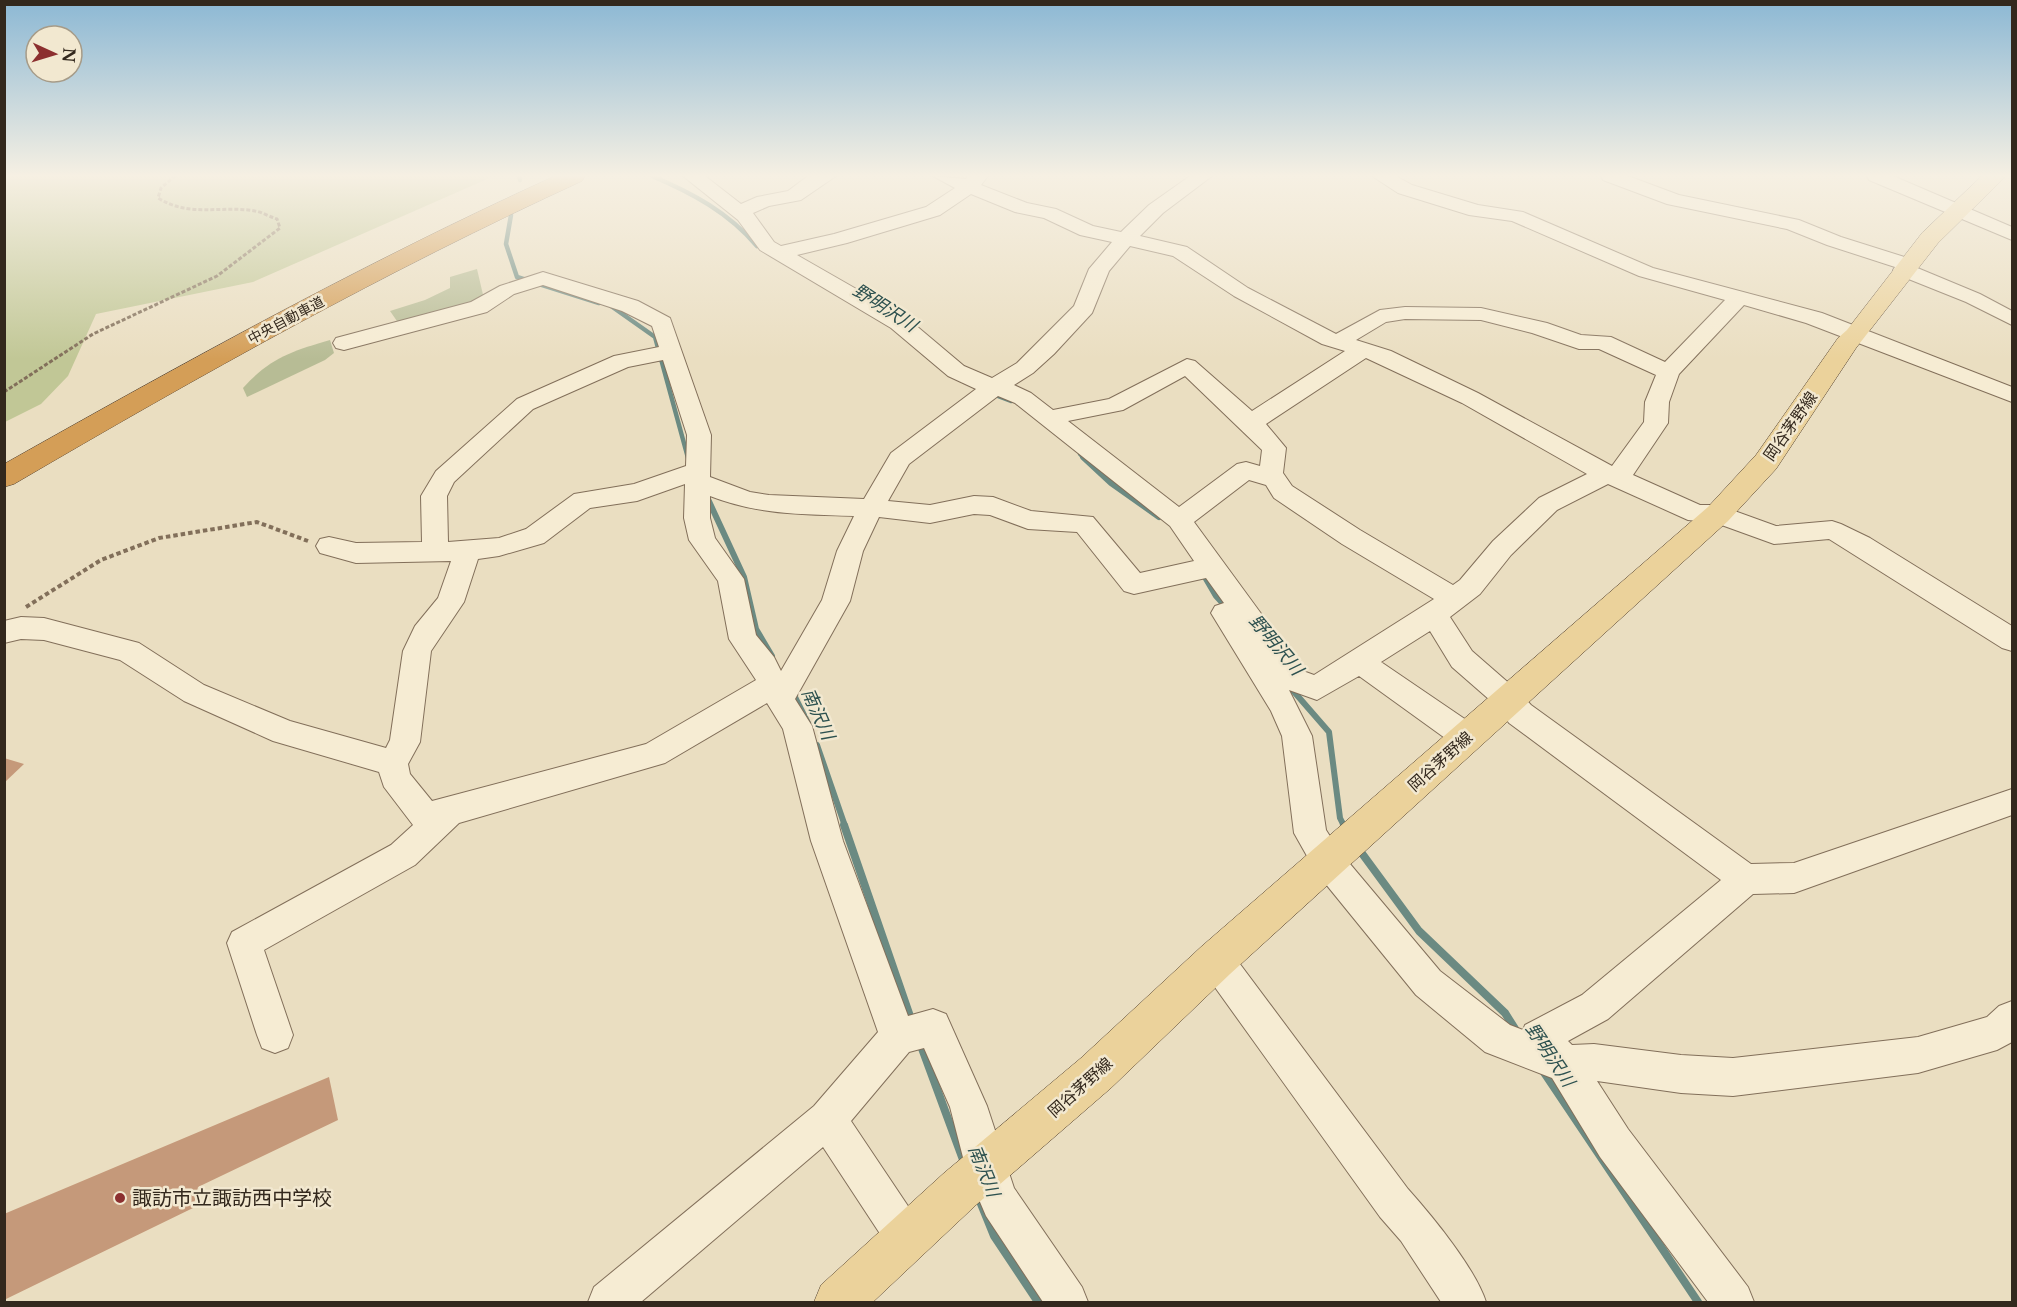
<svg xmlns="http://www.w3.org/2000/svg" width="2017" height="1307" viewBox="0 0 2017 1307" font-family="'Libre Baskerville','Noto Sans JP',serif">
<style>
.green{fill:#c1c796}
.cemetery{fill:#b7bc95}
.lines{fill:none;stroke-linecap:round;stroke-linejoin:round}
.stream-far2{stroke:#6b8a82;stroke-width:4.5}
.stream-far1{stroke:#6b8a82;stroke-width:6}
.stream{stroke:#6b8a82;stroke-width:8}
.building{fill:#c5997a}
.minor-casing{stroke:#826f5a;stroke-width:2}
.major-casing{stroke:#503e2e;stroke-width:1}
.highway-casing{stroke:#503e2e;stroke-width:1}
.path-far1{stroke:#826f5a;stroke-width:3;stroke-dasharray:4 2;stroke-linecap:butt}
.path{stroke:#826f5a;stroke-width:4;stroke-dasharray:4.5 3;stroke-linecap:butt}
.minor{fill:#f6ecd3;fill-rule:evenodd}
.major{fill:#ebd29b;fill-rule:evenodd}
.highway{fill:#d49e57;fill-rule:evenodd}
.poi-dot{fill:#8c2f2f;stroke:#f2e8d0;stroke-width:2}
.labels{text-anchor:middle;dominant-baseline:central;stroke-width:5;stroke-linejoin:round;paint-order:stroke}
.far-street-label{font-size:14px;fill:#33281d;stroke:#f2e8d0}
.street-label{font-size:16px;fill:#33281d;stroke:#f2e8d0}
.water-label{font-size:18px;font-style:italic;fill:#2d514f;stroke:#f2e8d0}
.near-poi-label{font-size:20px;fill:#33281d;stroke:#f2e8d0;text-anchor:start}
</style>
<rect width="100%" height="100%" fill="#eadec1"/>
<polygon class="green" points="5,176 494,176 253,282 96,314 68,376 41,404 5,422"/>
<g class="cemetery">
<polygon points="477,269 484,299 399,324 390,311 425,300 450,288 450,277"/>
<path d="M 330,340 L 334,353 L 325,360 L 247,397 L 243,388 C 270,358 292,351 330,340 Z"/>
</g>
<g class="lines">
<g class="stream-far2">
<polyline points="519,176 520,180"/>
<path d="M 652,176 C 692,193 728,212 757,246"/>
<polyline points="511,215 506,244 517,277 599,303"/>
<polyline points="611,306 655,337 688,458"/>
<polyline points="990,393 1011,401"/>
<polyline points="1080,454 1084,458"/>
</g>
<g class="stream-far1">
<polyline points="1083,457 1111,483 1159,517"/>
<polyline points="707,497 744,577 756,629 772,656"/>
<polyline points="1202,572 1216,596 1227,608"/>
<polyline points="1289,686 1329,732 1340,818 1344,826"/>
<polyline points="792,691 810,727"/>
<polyline points="817,745 845,826"/>
</g>
<g class="stream">
<polyline points="844,825 912,1022"/>
<polyline points="1344,825 1346,829"/>
<polyline points="1358,848 1419,931 1505,1013 1517,1032"/>
<polyline points="920,1043 965,1165"/>
<polyline points="1543,1071 1698,1302"/>
<polyline points="977,1194 994,1236 1038,1302"/>
</g>
</g>
<g class="building">
<polygon points="4,758 24,764 4,783"/>
<polygon points="329,1077 338,1120 198,1187 193,1208 4,1300 4,1214"/>
</g>
<g class="lines">
<defs>
<g id="minor">
<path d="M 683,176 L 705,176 L 741,204 L 757,197 L 788,191 L 808,176 L 836,176 L 801,200 L 769,206 L 753,213 L 774,242 L 781,246 L 834,234 L 926,207 L 955,188 L 933,176 L 966,179 L 968,176 L 988,176 L 981,185 L 1027,203 L 1056,209 L 1093,226 L 1121,232 L 1149,205 L 1190,176 L 1212,176 L 1163,213 L 1140,236 L 1187,247 L 1248,288 L 1336,334 L 1380,310 L 1405,307 L 1481,308 L 1547,323 L 1581,335 L 1611,337 L 1665,362 L 1725,300 L 1639,276 L 1512,221 L 1469,215 L 1398,193 L 1372,176 L 1396,176 L 1412,185 L 1478,205 L 1523,212 L 1653,268 L 1822,313 L 2012,387 L 2012,402 L 1806,323 L 1744,305 L 1679,374 L 1669,402 L 1668,423 L 1633,475 L 1700,505 L 1718,505 L 1776,526 L 1832,521 L 1841,524 L 1870,538 L 2012,626 L 2012,651 L 2002,648 L 1829,539 L 1774,544 L 1716,523 L 1688,520 L 1608,484 L 1557,510 L 1511,555 L 1480,594 L 1450,617 L 1472,651 L 1519,692 L 1531,705 L 1751,864 L 1794,863 L 2012,789 L 2012,815 L 1794,893 L 1753,894 L 1608,1019 L 1568,1041 L 1572,1045 L 1594,1044 L 1681,1055 L 1733,1058 L 1918,1037 L 1987,1017 L 1999,1006 L 2012,1001 L 2012,1042 L 1997,1050 L 1918,1073 L 1733,1096 L 1681,1093 L 1597,1081 L 1628,1129 L 1748,1287 L 1754,1302 L 1708,1302 L 1600,1157 L 1552,1078 L 1485,1052 L 1416,995 L 1316,872 L 1294,833 L 1282,736 L 1271,711 L 1211,613 L 1215,606 L 1224,603 L 1206,578 L 1134,594 L 1124,591 L 1077,532 L 1028,529 L 990,515 L 974,514 L 930,523 L 879,517 L 863,551 L 850,601 L 795,699 L 812,726 L 843,841 L 908,1016 L 933,1009 L 946,1014 L 987,1106 L 1014,1188 L 1082,1287 L 1088,1302 L 1043,1302 L 986,1216 L 966,1169 L 950,1107 L 924,1048 L 909,1052 L 851,1121 L 920,1224 L 926,1238 L 920,1252 L 906,1258 L 892,1252 L 823,1147 L 641,1302 L 588,1302 L 594,1287 L 814,1106 L 878,1032 L 811,841 L 783,729 L 767,703 L 665,763 L 459,823 L 415,865 L 264,950 L 293,1035 L 288,1048 L 275,1053 L 262,1048 L 257,1035 L 227,943 L 232,932 L 391,845 L 413,825 L 384,787 L 379,772 L 273,741 L 184,701 L 120,660 L 44,640 L 21,639 L 4,643 L 4,621 L 21,617 L 44,618 L 139,643 L 204,685 L 290,721 L 386,748 L 390,740 L 403,651 L 415,626 L 438,598 L 451,561 L 356,563 L 320,553 L 316,546 L 320,539 L 329,537 L 356,543 L 422,542 L 421,496 L 436,471 L 517,399 L 614,356 L 659,347 L 652,326 L 622,311 L 543,285 L 514,294 L 487,312 L 344,350 L 336,348 L 333,343 L 336,338 L 471,302 L 500,286 L 543,272 L 638,301 L 670,318 L 711,435 L 710,477 L 750,492 L 769,495 L 864,499 L 891,453 L 976,389 L 948,376 L 891,328 L 760,250 L 738,220 ZM 971,194 L 1015,212 L 1044,218 L 1080,235 L 1112,242 L 1089,269 L 1074,306 L 1017,363 L 992,378 L 964,366 L 907,318 L 797,255 L 847,243 L 940,215 ZM 1130,246 L 1173,256 L 1234,296 L 1322,344 L 1345,351 L 1252,411 L 1195,361 L 1187,359 L 1109,399 L 1053,410 L 1031,393 L 1014,385 L 1033,373 L 1054,354 L 1092,313 L 1109,271 ZM 1405,319 L 1481,320 L 1532,333 L 1579,349 L 1599,349 L 1656,375 L 1645,402 L 1644,422 L 1612,466 L 1478,393 L 1391,351 L 1356,340 L 1386,322 ZM 1366,358 L 1462,403 L 1587,474 L 1539,498 L 1493,541 L 1460,580 L 1453,585 L 1360,530 L 1292,486 L 1283,473 L 1286,448 L 1266,424 ZM 663,360 L 687,435 L 686,466 L 634,484 L 574,494 L 526,529 L 499,538 L 448,542 L 447,496 L 454,482 L 533,409 L 628,367 ZM 1185,376 L 1262,450 L 1260,466 L 1246,462 L 1237,464 L 1179,507 L 1068,421 L 1123,410 ZM 998,396 L 1015,403 L 1170,526 L 1194,561 L 1140,573 L 1093,517 L 1031,511 L 993,497 L 974,496 L 930,505 L 888,501 L 909,464 ZM 1249,480 L 1266,485 L 1274,498 L 1342,544 L 1434,599 L 1314,675 L 1303,671 L 1194,522 ZM 685,484 L 684,518 L 689,540 L 718,581 L 729,639 L 756,680 L 646,744 L 432,801 L 410,774 L 408,764 L 420,742 L 431,651 L 464,602 L 478,559 L 499,556 L 544,543 L 590,508 L 637,501 ZM 710,496 C 759,515 802,514 854,516 L 837,551 L 822,600 L 781,671 L 774,657 L 756,635 L 744,579 L 715,538 L 710,518 ZM 1430,631 L 1452,667 L 1499,708 L 1509,723 L 1721,880 L 1582,995 L 1525,1025 L 1523,1030 L 1510,1025 L 1440,971 L 1340,852 L 1326,830 L 1312,736 L 1289,690 L 1317,700 L 1359,676 L 1456,746 L 1467,749 L 1478,746 L 1482,737 L 1478,728 L 1381,662 Z"/>
<polygon points="1601,176 1628,176 1679,195 1799,220 1841,237 1914,260 1917,264 1915,267 1980,294 2012,311 2012,325 1966,302 1896,274 1893,270 1895,267 1827,245 1787,229 1667,204 1603,180"/>
<polygon points="1867,176 1893,176 2012,227 2012,240 1869,180"/>
<path d="M 1216,943 L 1228,948 L 1408,1189 C 1433,1217 1475,1268 1486,1302 L 1441,1302 L 1401,1241 L 1380,1217 L 1204,972 L 1199,960 L 1204,948 Z"/>
</g>
<polygon id="major" points="1982,176 2006,176 1938,243 1856,348 1776,469 1728,521 1230,974 1111,1088 976,1205 873,1302 814,1302 821,1285 944,1173 1081,1058 1202,946 1708,507 1756,455 1838,338 1847,330 1922,233"/>
<path id="highway" d="M 555,176 L 585,176 L 582,181 C 386,271 200,375 14,484 L 4,487 L 4,464 C 185,362 366,262 555,176 Z"/>
</defs>
<use href="#minor" class="minor-casing"/>
<use href="#major" class="major-casing"/>
<use href="#highway" class="highway-casing"/>
<path class="path-far1" d="M 4,392 L 93,334 L 217,276 L 280,228 L 277,219 C 270,217 262,212 255,211 C 221,205 190,218 158,198 L 161,188 L 175,176"/>
<polyline class="path" points="26,607 101,560 159,538 257,522 308,541"/>
<use href="#minor" class="minor"/>
<use href="#major" class="major"/>
<use href="#highway" class="highway"/>
</g>
<linearGradient id="sky" x2="0" y2="1"><stop stop-color="#8cb8d4"/><stop offset="0.49" stop-color="#f6f0e3"/><stop offset="1" stop-color="#f6f0e3" stop-opacity="0"/></linearGradient>
<rect width="2017" height="359" fill="url(#sky)"/>
<circle class="poi-dot" cx="120" cy="1198" r="6"/>
<g class="labels">
<g class="far-street-label">
<text transform="translate(286 320) rotate(-28)">中央自動車道</text>
</g>
<g class="street-label">
<text transform="translate(1790 426) rotate(-55)">岡谷茅野線</text>
<text transform="translate(1440 761) rotate(-42)">岡谷茅野線</text>
<text transform="translate(1080 1087) rotate(-42)">岡谷茅野線</text>
</g>
<g class="water-label">
<text transform="translate(885 308) rotate(33)">野明沢川</text>
<text transform="translate(1276 645) rotate(50)">野明沢川</text>
<text transform="translate(818 714) rotate(66)">南沢川</text>
<text transform="translate(1550 1055) rotate(56)">野明沢川</text>
<text transform="translate(984 1171) rotate(68)">南沢川</text>
</g>
<g class="near-poi-label">
<text x="132" y="1198">諏訪市立諏訪西中学校</text>
</g>
</g>
<rect width="2017" height="1307" fill="none" stroke="#33281d" stroke-width="12"/>
<g transform="translate(54 54) rotate(94)"><circle r="28" fill="#f2e8d0" stroke="#a69b88" stroke-width="1.5"/>
<path d="M0-4.5L10 22L0 15L-10 22Z" fill="#8c2f2f"/>
<text y="-9" font-size="16" font-weight="bold" text-anchor="middle" fill="#33281d">N</text>
</g>
</svg>
